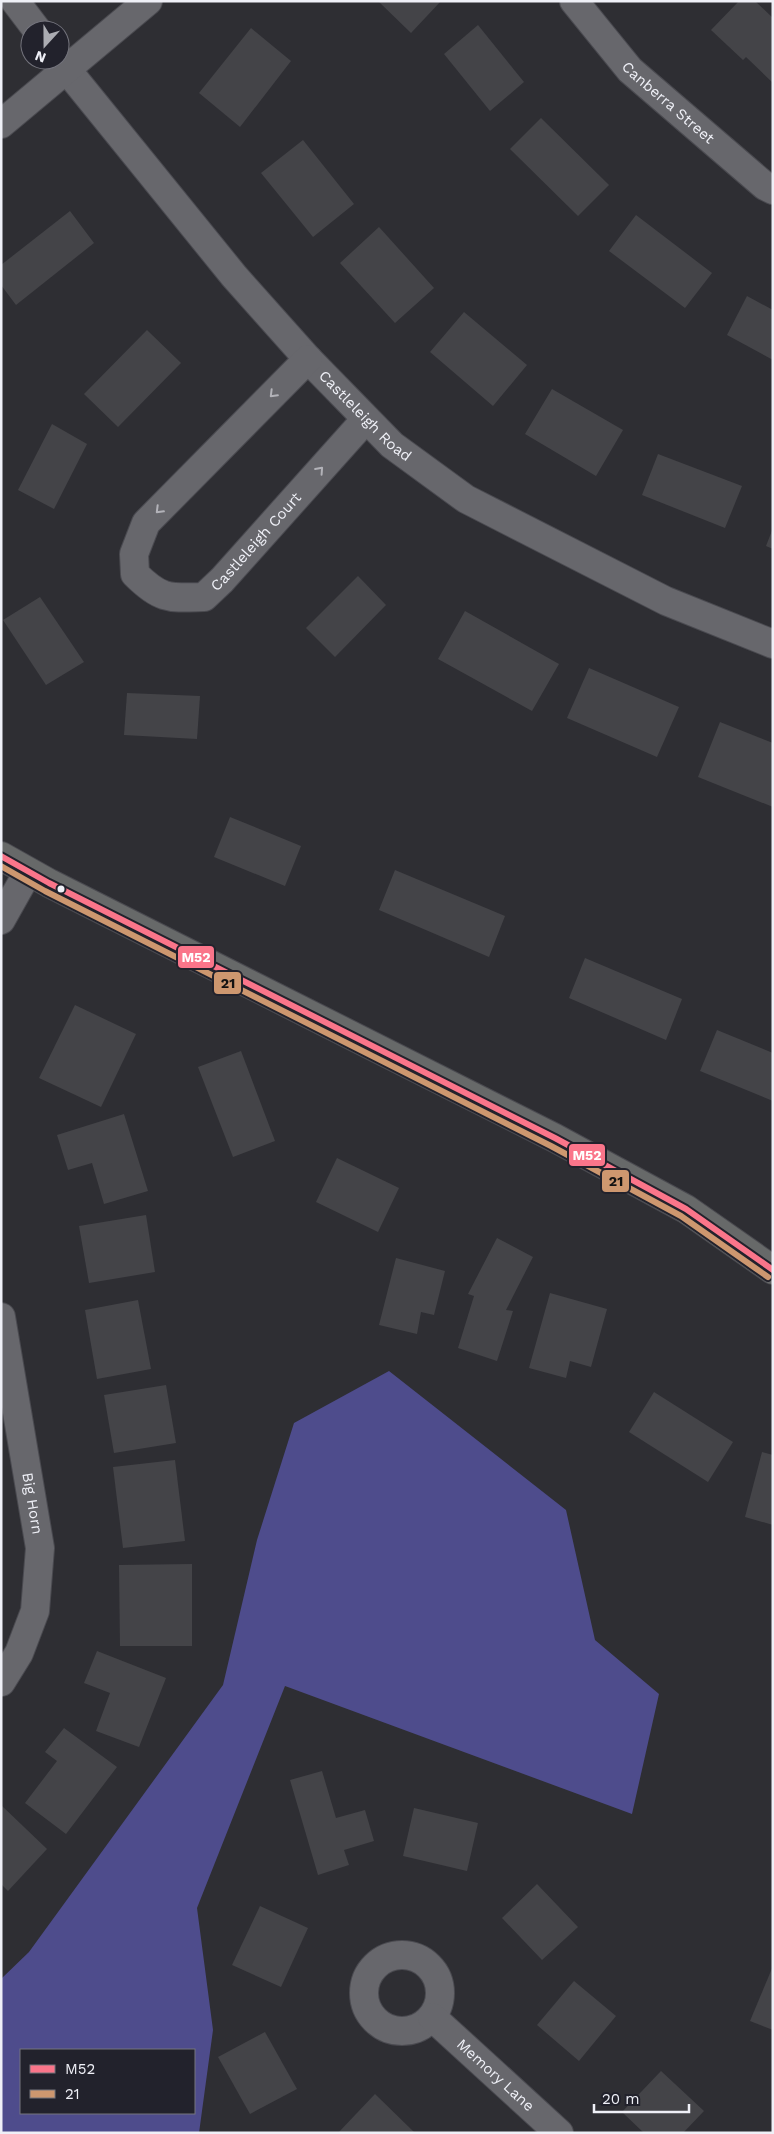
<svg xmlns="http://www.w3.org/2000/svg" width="774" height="2134" viewBox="0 0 774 2134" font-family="'Work Sans',sans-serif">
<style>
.forest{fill:#4e4c8c;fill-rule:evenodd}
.building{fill:#444448}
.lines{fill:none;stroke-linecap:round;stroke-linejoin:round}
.street-casing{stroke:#4a4a50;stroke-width:30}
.secondary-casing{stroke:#4a4a50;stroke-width:30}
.street{stroke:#67676c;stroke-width:28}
.secondary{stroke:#676969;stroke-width:28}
.bus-1-casing{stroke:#22222c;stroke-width:10}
.bus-2-casing{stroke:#22222c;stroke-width:10}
.bus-1{stroke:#fa758a;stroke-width:6}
.bus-2{stroke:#cd976f;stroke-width:6}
.oneway{stroke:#b2b2b8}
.bus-dot{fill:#eff0f7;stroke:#22222c;stroke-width:2}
.labels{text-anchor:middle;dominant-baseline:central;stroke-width:4.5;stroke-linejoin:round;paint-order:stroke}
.street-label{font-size:15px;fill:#eff0f7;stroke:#22222c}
.line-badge{stroke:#22222c;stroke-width:2}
.badge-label{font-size:14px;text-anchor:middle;font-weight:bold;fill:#fff}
.pale-badge-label{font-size:14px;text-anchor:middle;font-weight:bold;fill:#111}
</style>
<rect width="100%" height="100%" fill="#2e2e33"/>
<path class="forest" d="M 389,1371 L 566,1510 L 595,1640 L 659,1694 L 632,1814 L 285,1686 L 197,1908 L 213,2030 L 199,2133 L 1,2133 L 1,1979 L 29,1952 L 223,1685 L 257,1540 L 294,1423 ZM 21,2050 L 194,2050 L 194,2113 L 21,2113 Z"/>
<g class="building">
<polygon points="378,1 441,1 411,33"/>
<polygon points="739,1 755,1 773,18 773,83 746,57 743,60 711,30"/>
<polygon points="478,25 524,82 490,111 444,54"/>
<polygon points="251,28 291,61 240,127 199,93"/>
<polygon points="541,118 609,185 578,216 510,149"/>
<polygon points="303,140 354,204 313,237 261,173"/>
<polygon points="70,211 94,243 16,305 1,285 1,265"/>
<polygon points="636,215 712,273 685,308 609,251"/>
<polygon points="379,227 434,288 395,323 340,263"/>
<polygon points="747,296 773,310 773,360 727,335"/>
<polygon points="464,312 527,365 493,406 430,352"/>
<polygon points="147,330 181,363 118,427 84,394"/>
<polygon points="552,389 623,430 596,476 525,434"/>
<polygon points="52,424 87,444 54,509 18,490"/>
<polygon points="658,454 742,486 725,528 642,495"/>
<polygon points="773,528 773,549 766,546"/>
<polygon points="358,576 386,605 335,657 306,628"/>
<polygon points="40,597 84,662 46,685 3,620"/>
<polygon points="465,611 559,664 532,711 438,659"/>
<polygon points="589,668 679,707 657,757 567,718"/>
<polygon points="127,693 200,696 197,739 124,735"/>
<polygon points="720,722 773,743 773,807 698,777"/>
<polygon points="230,817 301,846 285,886 214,857"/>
<polygon points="395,870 505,916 489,957 379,910"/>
<polygon points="585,958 682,999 666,1040 569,998"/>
<polygon points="75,1005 136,1034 101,1107 39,1078"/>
<polygon points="717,1030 773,1053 773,1101 700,1071"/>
<polygon points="241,1051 275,1141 233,1157 198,1067"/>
<polygon points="124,1114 148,1191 104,1204 92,1163 68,1170 57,1135"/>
<polygon points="337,1158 399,1188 378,1232 316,1202"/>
<polygon points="146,1215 155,1272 89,1283 79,1226"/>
<polygon points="497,1238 533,1257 506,1310 513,1311 497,1361 458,1348 474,1296 468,1294"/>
<polygon points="396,1258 445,1271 434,1315 421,1312 417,1334 379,1325"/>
<polygon points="550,1293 607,1309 591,1367 570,1361 566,1378 529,1368"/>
<polygon points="138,1300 151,1369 97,1379 85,1310"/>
<polygon points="166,1385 176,1443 114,1453 104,1395"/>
<polygon points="654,1392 733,1442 708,1482 629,1432"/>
<polygon points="762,1452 773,1455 773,1525 745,1517"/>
<polygon points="175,1460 185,1541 123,1548 113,1467"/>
<polygon points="192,1564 192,1646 120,1646 119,1565"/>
<polygon points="97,1651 166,1678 139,1747 96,1731 110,1693 84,1683"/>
<polygon points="64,1728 117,1767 66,1834 25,1803 57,1761 45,1752"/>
<polygon points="322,1771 336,1818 365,1810 374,1841 344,1850 349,1865 318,1875 290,1780"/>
<polygon points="1,1805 47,1849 8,1891 1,1884"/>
<polygon points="414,1808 478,1823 467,1871 403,1856"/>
<polygon points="537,1884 578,1927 542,1960 502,1918"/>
<polygon points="260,1906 308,1928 281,1987 232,1965"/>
<polygon points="773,1966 773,2030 750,2021"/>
<polygon points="574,1981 616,2016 579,2061 537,2025"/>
<polygon points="265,2032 297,2089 250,2114 218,2057"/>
<polygon points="661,2071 704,2111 683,2133 644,2133 622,2112"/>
<polygon points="375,2094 415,2133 338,2133"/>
</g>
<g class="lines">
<defs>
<g id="street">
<polyline points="15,1 37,30"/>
<path id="s1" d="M 574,1 L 630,70 L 765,186 L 773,190"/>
<path id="s2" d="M 59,60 L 234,276 L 308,359 L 392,445 L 466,499 L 666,601 L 773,644"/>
<polyline points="1,124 148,1"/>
<path id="s3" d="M 308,359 L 146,523 L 134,554 L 135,574 C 161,600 169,598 204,597 L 222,580 L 366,419"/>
<polyline points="1,920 28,872"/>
<path id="s4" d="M 1,1317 L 40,1548 L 35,1611 L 19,1653 L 1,1682"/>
<circle cx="402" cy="1993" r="38"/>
<path id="s5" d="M 432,2017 L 559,2133"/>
</g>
<polyline id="secondary" points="1,856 49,883 555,1138 686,1209 773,1270"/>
</defs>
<use href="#street" class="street-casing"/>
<use href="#secondary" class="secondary-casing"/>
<use href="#street" class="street"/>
<use href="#secondary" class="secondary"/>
<defs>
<polyline id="bus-1" points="1,856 49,883 555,1138 686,1209 773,1270"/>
<polyline id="bus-2" points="1,866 45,891 551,1146 681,1216 768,1277"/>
</defs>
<use href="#bus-1" class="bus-1-casing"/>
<use href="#bus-2" class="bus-2-casing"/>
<use href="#bus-1" class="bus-1"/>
<use href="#bus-2" class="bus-2"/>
</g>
<defs><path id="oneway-chevron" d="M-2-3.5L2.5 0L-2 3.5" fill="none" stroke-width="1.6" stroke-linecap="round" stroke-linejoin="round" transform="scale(1.25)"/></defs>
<g class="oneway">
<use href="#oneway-chevron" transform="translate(273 394) rotate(135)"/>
<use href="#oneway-chevron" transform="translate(320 470) rotate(-48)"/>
<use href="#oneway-chevron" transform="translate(159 510) rotate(135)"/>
</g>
<circle class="bus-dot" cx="61" cy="889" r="4.5"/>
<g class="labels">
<g class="street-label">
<text stroke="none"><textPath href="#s1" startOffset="139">Canberra Street</textPath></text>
<text stroke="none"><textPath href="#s2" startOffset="470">Castleleigh Road</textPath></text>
<text stroke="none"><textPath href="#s3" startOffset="436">Castleleigh Court</textPath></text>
<text stroke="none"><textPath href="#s4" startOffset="189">Big Horn</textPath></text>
<text stroke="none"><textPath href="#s5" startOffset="86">Memory Lane</textPath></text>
</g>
</g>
<g class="line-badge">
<rect x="177" y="945" width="38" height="24" rx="5" fill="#fa758a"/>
<rect x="213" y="971" width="29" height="24" rx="5" fill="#cd976f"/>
<rect x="568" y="1143" width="38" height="24" rx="5" fill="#fa758a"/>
<rect x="601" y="1169" width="29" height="24" rx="5" fill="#cd976f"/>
</g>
<g class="badge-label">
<text x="196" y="962">M52</text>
<text x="587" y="1160">M52</text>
</g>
<g class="pale-badge-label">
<text x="228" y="988">21</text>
<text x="616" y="1186">21</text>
</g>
<rect width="774" height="2134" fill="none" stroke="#eff0f7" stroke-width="5"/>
<rect x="20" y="2049" width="175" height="65" fill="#22222c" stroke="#74747d"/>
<rect x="30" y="2065" width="25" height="8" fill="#fa758a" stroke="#74747d"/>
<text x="65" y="2074" font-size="15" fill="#eff0f7">M52</text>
<rect x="30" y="2090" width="25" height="8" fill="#cd976f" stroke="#74747d"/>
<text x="65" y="2099" font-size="15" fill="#eff0f7">21</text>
<g transform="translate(45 45) rotate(201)"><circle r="24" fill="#22222c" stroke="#74747d"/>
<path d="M0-4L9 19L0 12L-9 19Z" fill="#abacb2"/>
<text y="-8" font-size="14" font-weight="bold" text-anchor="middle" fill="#eff0f7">N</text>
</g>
<path d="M594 2104v8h95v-8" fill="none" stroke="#eff0f7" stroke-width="2.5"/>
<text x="602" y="2104" font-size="15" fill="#eff0f7" stroke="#22222c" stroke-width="4" paint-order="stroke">20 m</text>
</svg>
